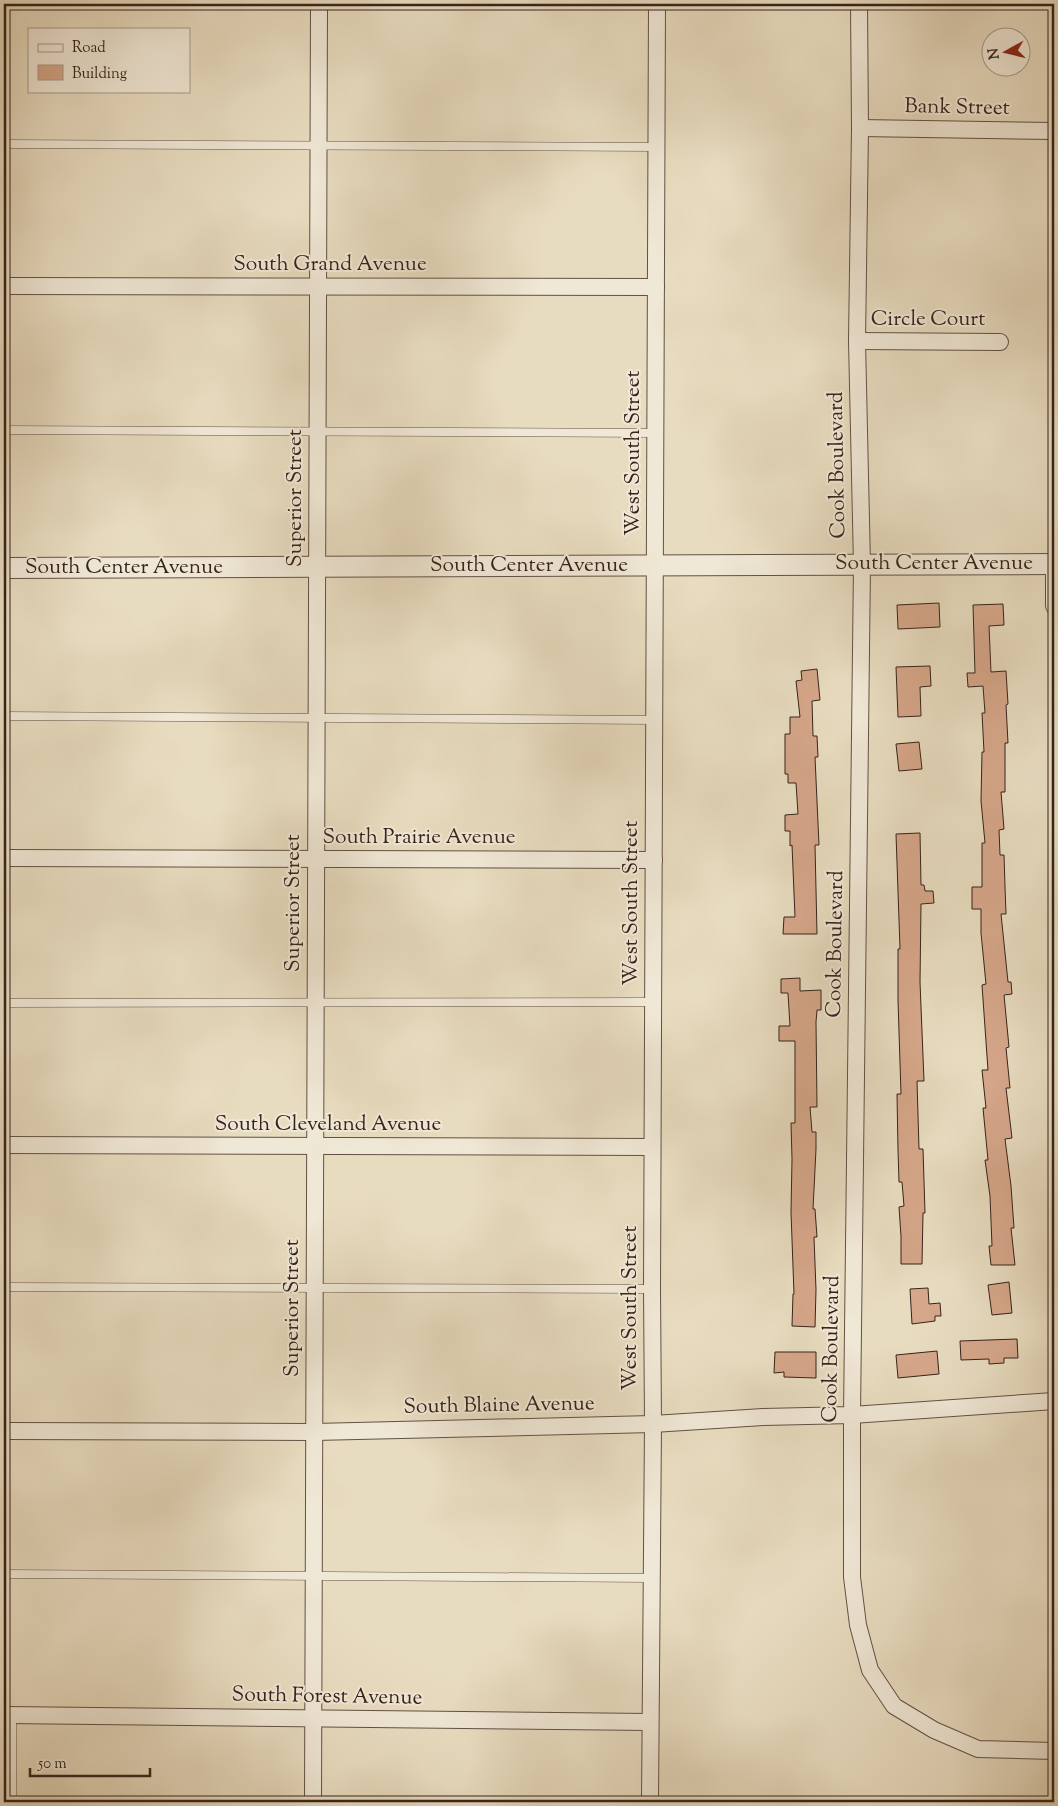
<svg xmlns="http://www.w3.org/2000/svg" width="1058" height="1806" viewBox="0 0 1058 1806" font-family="'Sorts Mill Goudy',serif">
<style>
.building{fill:#d6a78a;stroke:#37231b}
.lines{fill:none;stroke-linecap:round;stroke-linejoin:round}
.service-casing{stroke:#635144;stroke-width:9}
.minor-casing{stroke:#635144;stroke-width:18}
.tertiary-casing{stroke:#635144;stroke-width:22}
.service{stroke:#f0e8d6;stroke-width:8}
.minor{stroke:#f0e8d6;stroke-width:16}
.tertiary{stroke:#f0e8d6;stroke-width:20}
.labels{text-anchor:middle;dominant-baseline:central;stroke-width:4;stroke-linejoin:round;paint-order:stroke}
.street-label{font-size:21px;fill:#37231b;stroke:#f0e8d6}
</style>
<rect width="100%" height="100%" fill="#e8dcc0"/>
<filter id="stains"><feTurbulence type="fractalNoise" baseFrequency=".004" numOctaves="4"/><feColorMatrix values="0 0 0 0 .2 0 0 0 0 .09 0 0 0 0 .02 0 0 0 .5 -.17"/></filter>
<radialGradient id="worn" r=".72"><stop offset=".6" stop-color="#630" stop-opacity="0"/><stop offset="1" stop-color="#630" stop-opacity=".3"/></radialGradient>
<g class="building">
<polygon points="939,603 940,627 898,629 897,605"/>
<polygon points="1003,604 1004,625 989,626 991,672 1006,671 1008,704 1006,705 1008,743 1005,743 1005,792 1001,792 1004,829 999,830 1000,855 1004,855 1005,887 1006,914 1001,914 1008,982 1011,982 1012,994 1004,995 1009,1047 1006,1048 1010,1088 1006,1088 1012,1138 1005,1139 1011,1186 1014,1228 1011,1228 1015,1265 991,1265 989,1246 992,1246 990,1196 985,1160 988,1160 983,1108 986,1108 982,1070 988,1070 982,985 986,984 981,933 981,909 972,909 972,887 982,887 982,843 985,843 981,801 982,752 984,752 982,713 985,713 983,686 968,687 967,673 975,673 973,605"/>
<polygon points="930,666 931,686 920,687 921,716 898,717 896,667"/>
<polygon points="817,669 820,700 812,701 813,736 817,736 818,757 815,757 819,845 815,845 817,934 783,934 784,917 795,917 792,845 790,846 790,831 785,831 785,815 798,814 796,783 788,783 788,774 785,774 785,734 790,734 790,717 800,717 796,681 802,680 801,671"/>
<polygon points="919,742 922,769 899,771 896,744"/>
<polygon points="920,833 921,885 924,885 925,891 933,891 934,903 921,904 920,982 924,1081 917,1081 919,1149 923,1149 925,1213 923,1213 922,1264 901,1264 901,1236 899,1207 904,1206 902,1182 899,1182 898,1150 897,1094 901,1094 898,1000 898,949 900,949 896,834"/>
<polygon points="800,978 800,991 821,990 821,1010 817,1010 816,1022 817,1107 810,1107 812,1132 816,1132 816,1149 813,1209 815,1209 817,1237 814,1237 816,1290 815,1327 792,1326 793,1294 794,1294 791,1212 792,1159 791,1123 795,1123 795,1041 779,1041 779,1026 790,1026 788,993 781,993 781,979"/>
<polygon points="1009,1282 1012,1313 992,1315 988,1285"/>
<polygon points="928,1288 929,1304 940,1303 941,1316 935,1316 935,1321 912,1324 910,1289"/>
<polygon points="1017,1339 1018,1358 1004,1358 1004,1363 989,1364 989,1359 961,1360 960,1341"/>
<polygon points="937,1351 939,1374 898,1378 896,1355"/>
<polygon points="775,1352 816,1352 816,1378 784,1377 784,1372 774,1373"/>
</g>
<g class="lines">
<defs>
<g id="service">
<polyline points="4,144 656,147"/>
<polyline points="4,430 655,433"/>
<polyline points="4,716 654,720"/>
<polyline points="4,1003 653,1002"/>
<polyline points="4,1287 652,1289"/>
<polyline points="4,1574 651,1578"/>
<polyline points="12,1715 12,1802"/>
</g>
<g id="minor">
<polyline points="859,4 860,128 857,341 862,565 852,1415 852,1577 858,1625 870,1670 894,1706 934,1730 978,1749 1054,1751"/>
<polyline points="860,128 1054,131"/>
<polyline points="4,286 656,287"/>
<polyline points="857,341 1000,342"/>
<polyline points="1054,564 1054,606"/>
<polyline points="4,858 654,860"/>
<polyline points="4,1145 652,1147"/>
<polyline points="4,1431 314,1432 653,1424 763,1417 852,1415 1054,1401"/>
<polyline points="4,1715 650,1722"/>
<polyline points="313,1802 319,4"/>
<polyline points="650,1802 653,1424 652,1289 657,4"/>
</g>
<polyline id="tertiary" points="4,568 1054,564"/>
</defs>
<use href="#service" class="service-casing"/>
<use href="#minor" class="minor-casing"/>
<use href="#tertiary" class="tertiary-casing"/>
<use href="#service" class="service"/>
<use href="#minor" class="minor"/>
<use href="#tertiary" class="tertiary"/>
</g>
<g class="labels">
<g class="street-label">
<text transform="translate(957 108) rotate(1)">Bank Street</text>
<text x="330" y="265">South Grand Avenue</text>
<text x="928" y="320">Circle Court</text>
<text transform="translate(634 453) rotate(-90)">West South Street</text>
<text transform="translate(838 465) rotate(-91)">Cook Boulevard</text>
<text transform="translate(296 498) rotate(-90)">Superior Street</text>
<text x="934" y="564">South Center Avenue</text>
<text x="529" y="566">South Center Avenue</text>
<text x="124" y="568">South Center Avenue</text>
<text x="419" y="838">South Prairie Avenue</text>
<text transform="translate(294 903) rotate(-90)">Superior Street</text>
<text transform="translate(632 903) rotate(-90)">West South Street</text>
<text transform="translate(836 944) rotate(-89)">Cook Boulevard</text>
<text x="328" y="1125">South Cleveland Avenue</text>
<text transform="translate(293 1308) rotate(-90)">Superior Street</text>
<text transform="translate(631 1308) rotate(-90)">West South Street</text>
<text transform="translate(832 1349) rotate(-89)">Cook Boulevard</text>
<text transform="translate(499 1406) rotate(-1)">South Blaine Avenue</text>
<text transform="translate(327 1697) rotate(1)">South Forest Avenue</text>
</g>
</g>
<rect width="1058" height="1806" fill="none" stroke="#e8dcc0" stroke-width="20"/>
<rect x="5" y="5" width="1048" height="1796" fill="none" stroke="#37231b" stroke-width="2.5"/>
<rect x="10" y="10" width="1038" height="1786" fill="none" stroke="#37231b"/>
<rect x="28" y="28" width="162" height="65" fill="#f0e8d6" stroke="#a6998b"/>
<rect x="38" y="44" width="25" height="8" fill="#f0e8d6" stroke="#a6998b"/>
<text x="72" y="52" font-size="15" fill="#37231b">Road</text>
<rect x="38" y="65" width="25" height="15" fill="#d6a78a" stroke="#a6998b"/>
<text x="72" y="78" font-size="15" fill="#37231b">Building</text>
<g transform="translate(1006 52) rotate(262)"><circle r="24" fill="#f0e8d6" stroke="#a6998b"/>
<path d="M0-4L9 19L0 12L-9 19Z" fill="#8f2418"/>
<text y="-8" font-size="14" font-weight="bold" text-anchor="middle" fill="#37231b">N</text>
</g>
<path d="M30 1768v8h120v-8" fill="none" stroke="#37231b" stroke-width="2.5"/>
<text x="38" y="1768" font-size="15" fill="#37231b" stroke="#f0e8d6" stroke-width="4" paint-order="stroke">50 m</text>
<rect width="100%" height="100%" filter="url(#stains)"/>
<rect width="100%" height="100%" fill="url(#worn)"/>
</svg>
